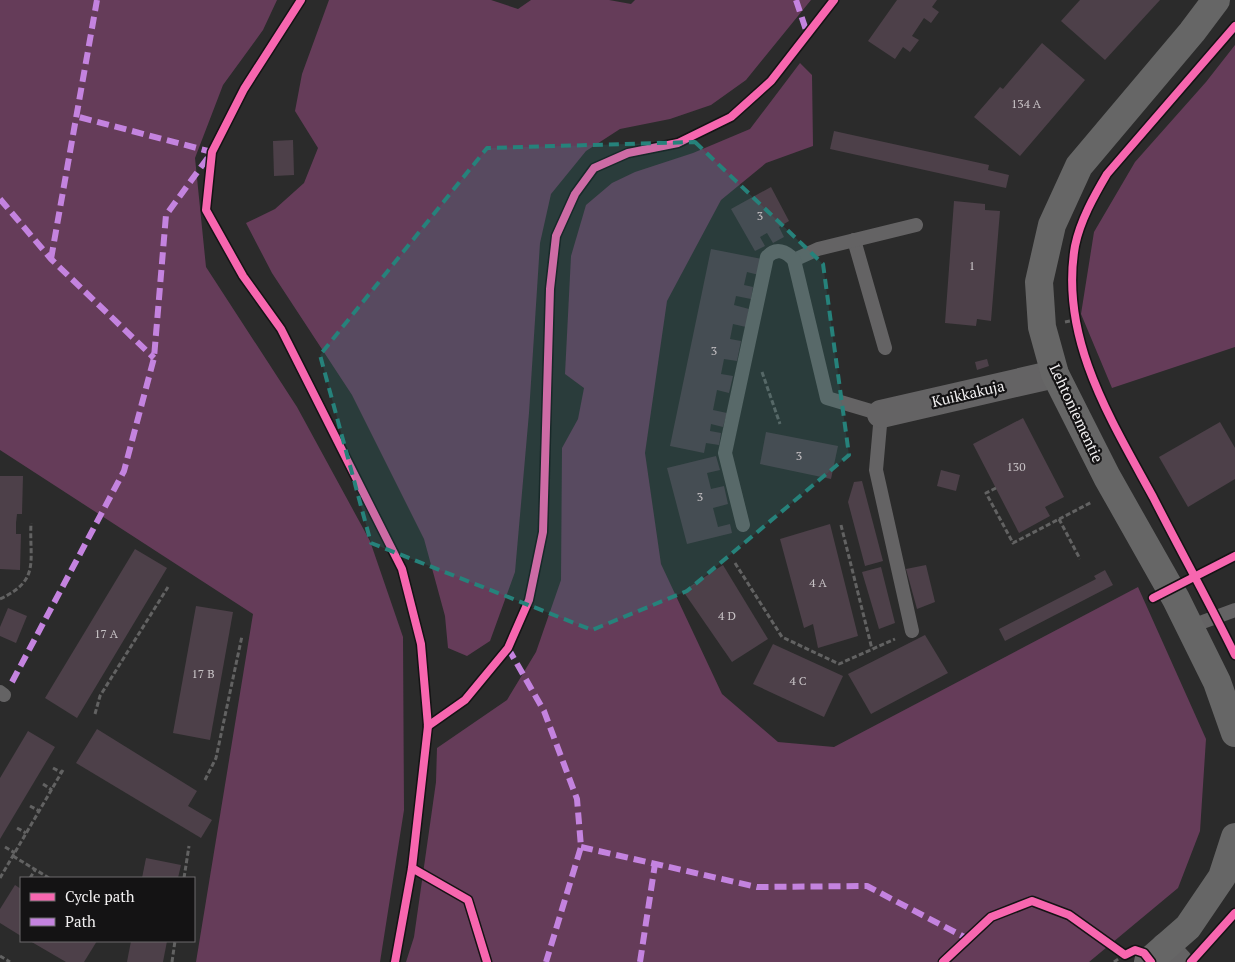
<svg xmlns="http://www.w3.org/2000/svg" width="1235" height="962" viewBox="0 0 1235 962" font-family="'PT Serif',serif">
<style>
.green{fill:#653c59}
.building{fill:#4d4049}
.lines{fill:none;stroke-linecap:round;stroke-linejoin:round}
.path{stroke:#626262;stroke-width:3;stroke-dasharray:5 2.5;stroke-linecap:butt}
.lane{stroke:#646364;stroke-width:14}
.street{stroke:#646364;stroke-width:28}
.secondary{stroke:#666;stroke-width:28}
.quiet{stroke:#c483df;stroke-width:6;stroke-dasharray:12 6;stroke-linecap:butt}
.cycleway-casing{stroke:#141314;stroke-width:11}
.cycleway{stroke:#f766af;stroke-width:8}
.marked{fill:#26827b;fill-opacity:0.2;stroke:#26827b;stroke-width:4;stroke-dasharray:10 6;stroke-linejoin:round}
.labels{text-anchor:middle;dominant-baseline:central;stroke-width:4.5;stroke-linejoin:round;paint-order:stroke}
.number-label{font-size:12px;fill:#c9c4c7}
.street-label{font-size:15px;fill:#f2f0f1;stroke:#141314}
</style>
<rect width="100%" height="100%" fill="#2b2b2b"/>
<g class="green">
<polygon points="0,0 277,0 263,30 223,85 195,158 206,267 297,407 370,541 403,637 404,810 380,962 196,962 253,614 0,450"/>
<polygon points="329,0 491,0 518,9 531,0 609,0 631,4 635,0 811,0 746,80 711,105 670,119 620,129 586,151 551,194 540,243 529,413 515,572 490,641 467,656 448,648 445,616 424,539 352,395 272,273 246,223 275,209 304,183 318,148 295,111 302,74"/>
<polygon points="1235,45 1235,347 1112,388 1081,314 1094,232 1135,162 1206,82"/>
<polygon points="800,63 812,75 813,146 766,163 721,200 667,301 645,453 661,564 722,694 778,742 834,747 1138,587 1206,739 1200,831 1178,888 1089,962 406,962 414,937 436,782 437,748 507,700 536,652 561,580 562,448 578,419 584,388 565,374 571,256 586,205 612,183 635,172 693,153 750,129"/>
</g>
<g class="building">
<polygon points="897,0 937,0 932,7 939,12 931,23 924,18 912,36 919,40 910,52 903,47 895,59 868,41"/>
<polygon points="1080,0 1160,0 1105,60 1061,21"/>
<polygon points="1042,43 1085,80 1020,156 974,117 1000,87 1003,89"/>
<polygon points="834,131 989,165 988,170 1009,175 1006,188 830,149"/>
<polygon points="293,140 294,175 274,176 273,141"/>
<polygon points="771,187 789,221 779,227 784,237 773,243 767,233 760,237 765,246 755,251 731,209"/>
<polygon points="954,201 985,204 985,210 1000,211 991,321 977,319 976,326 945,323"/>
<polygon points="711,249 762,259 759,275 747,272 744,285 753,287 751,299 736,296 734,305 749,309 746,327 733,324 730,339 741,341 737,361 724,359 721,374 733,376 729,393 717,390 713,410 727,413 723,427 711,424 710,431 721,433 719,445 706,443 704,453 670,446"/>
<polygon points="987,359 989,366 977,370 975,362"/>
<polygon points="1023,418 1064,497 1045,507 1050,516 1019,533 973,444"/>
<polygon points="1220,422 1235,448 1235,479 1188,507 1159,457"/>
<polygon points="766,432 838,446 831,479 760,464"/>
<polygon points="716,456 720,470 707,473 711,489 724,486 728,504 713,508 718,527 730,524 732,533 687,544 667,468"/>
<polygon points="941,470 960,475 956,491 937,486"/>
<polygon points="0,476 23,476 22,514 17,514 16,523 16,534 21,534 20,570 0,569"/>
<polygon points="862,481 883,561 865,566 848,502 854,482"/>
<polygon points="830,524 858,636 818,648 813,624 804,628 780,539"/>
<polygon points="135,549 167,568 77,718 45,698"/>
<polygon points="723,565 768,639 732,662 683,591"/>
<polygon points="926,565 935,602 917,609 906,569"/>
<polygon points="881,567 895,623 879,629 862,572"/>
<polygon points="1105,570 1113,585 1005,641 999,629 1096,579 1094,576"/>
<polygon points="196,606 233,612 210,740 173,733"/>
<polygon points="8,608 27,616 16,643 0,636 0,627"/>
<polygon points="925,635 948,673 871,714 848,674"/>
<polygon points="773,644 843,676 824,717 753,684"/>
<polygon points="97,729 197,791 188,806 212,820 201,838 76,763"/>
<polygon points="28,731 55,747 0,839 0,778"/>
<polygon points="146,858 181,865 178,878 142,878"/>
<polygon points="15,885 21,889 21,936 0,923 0,909"/>
<polygon points="30,941 97,941 84,962 66,962"/>
<polygon points="131,941 167,941 163,962 127,962"/>
</g>
<g class="lines">
<g class="path">
<polyline points="1065,322 1075,320"/>
<polyline points="762,372 780,424"/>
<polyline points="996,488 986,493 1013,543 1092,502"/>
<polyline points="1059,519 1080,559"/>
<polyline points="841,525 872,649"/>
<polyline points="735,563 782,637 839,664 895,639"/>
<path d="M 0,599 C 41,580 29,561 31,523"/>
<polyline points="95,714 100,696 168,587"/>
<polyline points="53,768 62,773"/>
<polyline points="205,780 216,758 242,636"/>
<polyline points="43,784 52,790"/>
<polyline points="30,806 39,811"/>
<polyline points="17,828 26,833"/>
<polyline points="5,847 15,853"/>
<polyline points="13,856 49,878"/>
<polyline points="0,878 63,770"/>
<polyline points="30,878 35,870"/>
<polyline points="184,878 189,846"/>
<polyline points="0,956 10,962"/>
<polyline points="172,962 175,941"/>
<polyline points="1114,962 1124,955"/>
</g>
<g class="lane">
<polyline points="854,240 885,348"/>
<polyline points="794,260 818,249 916,225"/>
<path d="M 743,525 L 725,453 L 767,257 C 776,247 786,251 794,260 L 827,398 L 881,414 L 876,470 L 912,631"/>
<polyline points="1189,627 1235,610"/>
<polyline points="0,692 4,695"/>
</g>
<g class="street">
<polyline points="881,414 1055,374"/>
<polyline points="1165,947 1179,962"/>
</g>
<g class="secondary">
<polyline points="1216,0 1192,32 1079,166 1052,225 1039,282 1042,327 1055,374 1107,477 1176,599 1217,682 1235,733"/>
<polyline points="1148,962 1188,927 1222,877 1235,837"/>
</g>
<g class="quiet">
<polyline points="796,0 808,36"/>
<polyline points="0,199 51,259 154,358"/>
<polyline points="51,259 97,0"/>
<polyline points="508,648 544,711 577,799 581,847 546,962"/>
<polyline points="12,682 124,471 154,358 166,215 212,152 75,116"/>
<polyline points="581,847 757,887 867,886 968,939"/>
<polyline points="640,962 655,864"/>
</g>
<defs>
<g id="cycleway">
<polyline points="301,0 244,89 212,152 206,210 243,276 281,329 402,569 421,644 428,726 412,868 395,962"/>
<path d="M 1235,26 L 1107,174 C 1094,196 1080,221 1075,246 C 1059,338 1111,420 1153,497 C 1180,550 1209,602 1235,655"/>
<polyline points="1153,598 1235,556"/>
<polyline points="428,726 465,700 508,648 529,600 543,532 550,289 556,236 575,194 594,168 628,153 678,143 731,117 771,81 834,0"/>
<polyline points="412,868 468,900 487,962"/>
<polyline points="943,962 991,917 1032,901 1069,915 1125,955 1135,950 1144,953 1151,962"/>
<polyline points="1191,962 1235,913"/>
</g>
</defs>
<use href="#cycleway" class="cycleway-casing"/>
<use href="#cycleway" class="cycleway"/>
</g>
<path class="marked" d="M 695,142 L 823,264 L 849,455 L 687,591 L 592,630 L 371,543 L 320,355 L 487,148 Z"/>
<g class="labels">
<g class="number-label">
<text x="1026" y="103">134 A</text>
<text x="760" y="215">3</text>
<text x="972" y="265">1</text>
<text x="714" y="350">3</text>
<text x="799" y="455">3</text>
<text x="1016" y="466">130</text>
<text x="700" y="496">3</text>
<text x="818" y="582">4 A</text>
<text x="727" y="615">4 D</text>
<text x="106" y="633">17 A</text>
<text x="203" y="673">17 B</text>
<text x="798" y="680">4 C</text>
</g>
<g class="street-label">
<text transform="translate(968 393) rotate(-13)">Kuikkakuja</text>
<text transform="translate(1077 413) rotate(65)">Lehtoniementie</text>
</g>
</g>
<rect x="20" y="877" width="175" height="65" fill="#141314" stroke="#6d6b6c"/>
<rect x="30" y="893" width="25" height="8" fill="#f766af" stroke="#6d6b6c"/>
<text x="65" y="902" font-size="15" fill="#f2f0f1">Cycle path</text>
<rect x="30" y="918" width="25" height="8" fill="#c483df" stroke="#6d6b6c"/>
<text x="65" y="927" font-size="15" fill="#f2f0f1">Path</text>
</svg>
